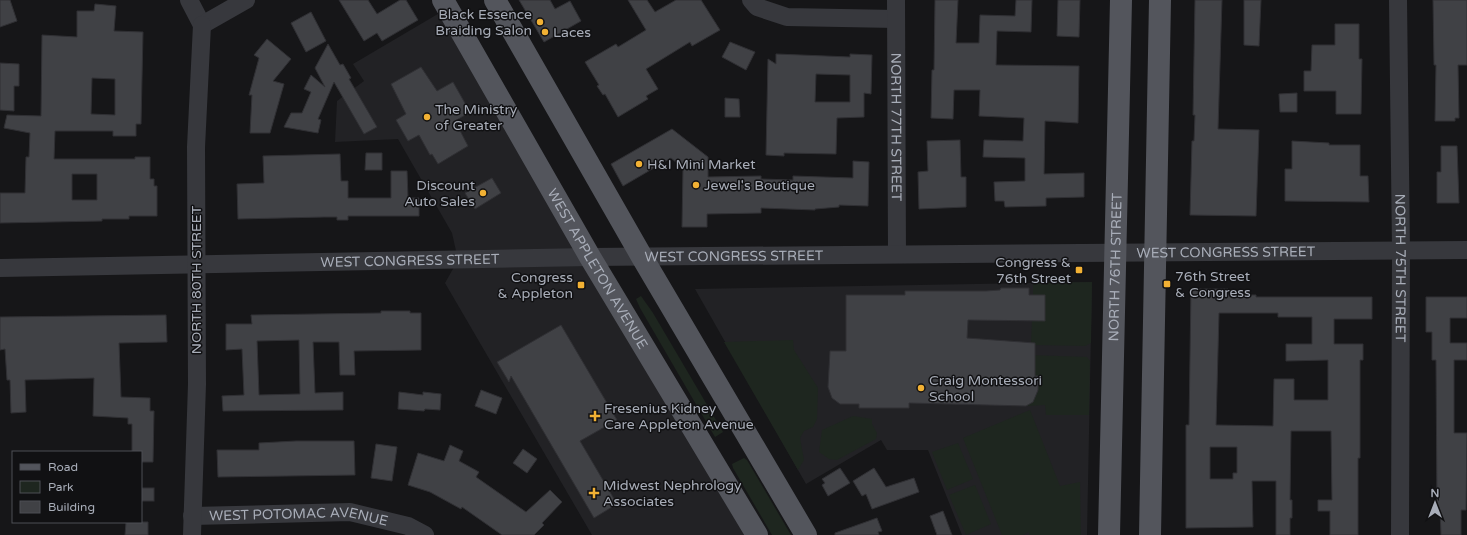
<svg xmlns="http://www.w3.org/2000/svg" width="1467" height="535" viewBox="0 0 1467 535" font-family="'Varela Round',sans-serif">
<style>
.built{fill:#222225}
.green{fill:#1e261f}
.building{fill:#404145;stroke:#303034;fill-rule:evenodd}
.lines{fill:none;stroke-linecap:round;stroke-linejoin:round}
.minor{stroke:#37383d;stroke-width:18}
.major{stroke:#53555c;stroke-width:22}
.poi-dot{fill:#f2b134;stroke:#111113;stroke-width:1.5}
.labels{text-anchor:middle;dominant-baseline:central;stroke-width:3;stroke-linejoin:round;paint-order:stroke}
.poi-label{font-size:14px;fill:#a8adb8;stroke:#111113;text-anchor:start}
.street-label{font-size:14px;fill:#a8adb8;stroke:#111113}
</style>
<rect width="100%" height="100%" fill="#161618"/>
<g class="built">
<polygon points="448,8 755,535 592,535 445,283 458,260 452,233 398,139 335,142 337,101 364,81 353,64"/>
<polygon points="1092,282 1087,535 962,535 928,450 887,450 881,440 806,484 695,289"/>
</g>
<g class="green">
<polygon points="1092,282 1091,343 1085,346 1035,345 1031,343 1032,321 1045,321 1045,295 1033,295 1033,283"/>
<polygon points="641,296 653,313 723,432 715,437 640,308 636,299"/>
<polygon points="793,340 794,350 818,388 817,419 813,427 804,431 800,438 804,460 798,470 724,342"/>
<path d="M 1029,355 L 1087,357 L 1090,361 L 1089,415 L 1046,415 L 1045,405 L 1026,406 C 1038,399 1038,389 1038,376 L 1029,376 Z"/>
<polygon points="1030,410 1060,486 1080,482 1081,535 1029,535 1029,532 1023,535 1002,535 963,438"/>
<polygon points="853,416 872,419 872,424 877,433 876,439 837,460 829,459 819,452 822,430"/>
<polygon points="958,443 973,479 947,490 932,452"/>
<polygon points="744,458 747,460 791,535 772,535 733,468 732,464"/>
<polygon points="975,485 991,524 966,535 949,495"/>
</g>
<g class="building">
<polygon points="0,0 10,0 17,21 0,27"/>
<polygon points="339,0 368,0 377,14 400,0 406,0 418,20 382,41 377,33 364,41"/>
<polygon points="519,0 550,0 555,9 570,1 581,21 544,42"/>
<polygon points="628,0 647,0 655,12 676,0 701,0 720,30 692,46 690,42 646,69 658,89 646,96 648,99 618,117 605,94 603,95 597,86 599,85 585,62 616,44 618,47 646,30"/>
<polygon points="935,0 958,0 956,43 979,43 980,15 1015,16 1016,0 1032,0 1031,32 997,31 996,65 1079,66 1078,123 1045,121 1044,174 1084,173 1084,197 1046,198 1046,206 1005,207 1004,201 995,201 994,182 1025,181 1025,158 983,157 984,140 1023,141 1024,118 979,116 980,90 954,90 953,119 931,118 932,70 934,70"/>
<polygon points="1058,0 1080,0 1079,37 1057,36"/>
<polygon points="1195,0 1222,0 1218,129 1259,130 1256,216 1190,215 1192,141 1194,141 1195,115 1193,115"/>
<polygon points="1244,0 1261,0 1259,46 1244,45"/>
<polygon points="1433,0 1467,0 1467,65 1458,65 1459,118 1455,118 1455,121 1435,121 1436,65 1434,65"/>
<path d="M 95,4 L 116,6 L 114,31 L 143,32 L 141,124 L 136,124 L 136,136 L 113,136 L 113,131 L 55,131 L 54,159 L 135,159 L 135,157 L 150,157 L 150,179 L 154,179 L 154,186 L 157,186 L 157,216 L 129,216 L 129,219 L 102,219 L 102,221 L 0,223 L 0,193 L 25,193 L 26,157 L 29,157 L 30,133 L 4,128 L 7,115 L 41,116 L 42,35 L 77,37 L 77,11 L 94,11 ZM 92,78 L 115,79 L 115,115 L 91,114 ZM 72,174 L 97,174 L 97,200 L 72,200 Z"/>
<polygon points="311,12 326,41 306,52 291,23"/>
<polygon points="1335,24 1359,24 1359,59 1362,59 1361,114 1336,114 1336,91 1304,91 1304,71 1311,71 1312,45 1335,45"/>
<polygon points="267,39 291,59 273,81 284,84 270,133 250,133 252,95 249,95 259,58 254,55"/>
<polygon points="730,42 755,52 746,70 722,57"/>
<polygon points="328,44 340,65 343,64 351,78 349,79 377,127 364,134 334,82 318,119 321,120 318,133 284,127 291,113 302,113 311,92 304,89 311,75 325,87 315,68"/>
<path d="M 776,54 L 850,57 L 850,54 L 872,55 L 871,94 L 864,93 L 864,117 L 837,118 L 836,154 L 784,153 L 784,156 L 766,155 L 768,59 L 776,64 ZM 816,74 L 850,75 L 850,102 L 815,102 Z"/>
<polygon points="0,63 19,64 19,86 14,86 14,111 0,110"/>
<polygon points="421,67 437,91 453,82 470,112 455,121 468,146 438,164 432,154 430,155 419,135 408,141 396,120 406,114 391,84"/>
<polygon points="1297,93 1297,112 1280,112 1279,94"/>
<polygon points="725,98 739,99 740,117 725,117"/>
<polygon points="672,129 708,157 708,177 761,176 761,179 793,180 793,176 853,178 853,161 869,162 868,206 839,205 839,207 815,209 815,210 761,208 761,213 707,214 707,227 682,227 683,168 671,158 623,186 611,164"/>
<polygon points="960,140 961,177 966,177 966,207 919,209 918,172 928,171 927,141"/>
<polygon points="1292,141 1329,143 1329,145 1360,145 1360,176 1368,176 1369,202 1285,201 1285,169 1292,169"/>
<polygon points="1441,146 1457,146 1459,203 1437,203 1437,172 1441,172"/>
<polygon points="366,153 382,153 382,170 365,170"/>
<polygon points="340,154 341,181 348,181 348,198 391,198 391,171 407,171 408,198 419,198 419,216 348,216 348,220 337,220 337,217 325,217 238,219 237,184 264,183 263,156"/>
<polygon points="492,178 501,193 475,209 465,193"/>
<polygon points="1001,288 1029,288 1029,295 1045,295 1045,321 968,320 967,338 1035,343 1035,376 1038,376 1038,390 1033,402 1026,406 909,403 909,408 859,408 859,404 840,404 832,398 828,387 830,351 846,351 846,295 905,295 905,291 986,291 1000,290"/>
<path d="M 1191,289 L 1228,289 L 1228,295 L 1256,295 L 1256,297 L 1372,297 L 1372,319 L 1334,319 L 1334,344 L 1363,344 L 1363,360 L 1360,360 L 1360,458 L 1358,458 L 1358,535 L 1330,535 L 1330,511 L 1318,511 L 1318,500 L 1332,500 L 1331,431 L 1291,431 L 1290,500 L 1292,500 L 1292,518 L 1290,518 L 1290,535 L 1276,535 L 1276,481 L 1252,481 L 1253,527 L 1186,528 L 1186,425 L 1189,425 ZM 1219,313 L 1278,313 L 1278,317 L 1312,317 L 1312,344 L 1286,344 L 1286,361 L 1328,360 L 1328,400 L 1294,400 L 1294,379 L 1274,379 L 1273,426 L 1216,425 ZM 1210,447 L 1237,447 L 1237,473 L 1233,473 L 1233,479 L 1210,479 Z"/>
<polygon points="1426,297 1467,297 1467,318 1450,318 1450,343 1467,343 1467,360 1454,360 1454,433 1467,433 1466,510 1461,510 1461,535 1441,535 1440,510 1437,510 1436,360 1432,360 1432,332 1426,332"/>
<path d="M 381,311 L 410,311 L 410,313 L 421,313 L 421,350 L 354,351 L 355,375 L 340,375 L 339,342 L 313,342 L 315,393 L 343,392 L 343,410 L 223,411 L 222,396 L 244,395 L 242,349 L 226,350 L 226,324 L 252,324 L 251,315 L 381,313 ZM 299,340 L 300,394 L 259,395 L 257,341 Z"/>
<polygon points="166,315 167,342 119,343 121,397 150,398 150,411 154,411 153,462 141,462 141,452 132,452 132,424 128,424 128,418 93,416 94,378 25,380 26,412 11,413 10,380 7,380 5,349 0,350 0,317"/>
<polygon points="561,325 617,420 580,441 617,504 594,518 511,376 509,382 497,362"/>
<polygon points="481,390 502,398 496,414 475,406"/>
<polygon points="399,392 423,395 423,392 441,394 440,410 425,409 424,411 398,409"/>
<polygon points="296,441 354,441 355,475 218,477 217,450 259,450 259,443"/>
<polygon points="376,444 397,447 392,481 371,478"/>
<polygon points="450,445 463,451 459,461 479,472 476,477 526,512 550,490 562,502 542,523 544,525 534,535 502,535 462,507 461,509 430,492 408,485 418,453 444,461"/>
<polygon points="523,449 537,459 527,473 513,463"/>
<polygon points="840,468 850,483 828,496 822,485 825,483 822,479"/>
<polygon points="874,468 886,487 914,478 919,492 872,509 866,494 862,496 853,481"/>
<rect x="141" y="488" width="13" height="13"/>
<polygon points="943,511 952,535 937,535 930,516"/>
<polygon points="877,518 882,531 878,532 879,535 835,535 835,533"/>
<polygon points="126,522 148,522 148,535 125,535"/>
</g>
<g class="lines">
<g class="minor">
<polyline points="189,0 202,25"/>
<polyline points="751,0 757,7 787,17 896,19"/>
<path id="s1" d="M 896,0 L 897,254"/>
<path id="s2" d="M 1398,0 L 1401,250 L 1400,535"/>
<polyline points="202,25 246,0"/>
<path id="s3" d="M 0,268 L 590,257 L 1467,250"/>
<path id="s4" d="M 192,516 L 350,512 L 408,526 L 425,535"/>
<polyline points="192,535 197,384 196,147 202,25"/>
</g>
<g class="major">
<path id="s5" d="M 443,0 L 590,257 L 757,535"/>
<polyline points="495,0 642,257 806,535"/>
<path id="s6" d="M 1109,535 L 1121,0"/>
<polyline points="1150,535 1160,0"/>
</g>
</g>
<g class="poi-dot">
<circle cx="540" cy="22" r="4"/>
<circle cx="545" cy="32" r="4"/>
<circle cx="427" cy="117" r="4"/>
<circle cx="639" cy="164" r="4"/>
<circle cx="696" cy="185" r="4"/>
<circle cx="483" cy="193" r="4"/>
<rect x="1075" y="266" width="8" height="8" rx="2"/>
<rect x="1163" y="280" width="8" height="8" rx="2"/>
<rect x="577" y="281" width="8" height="8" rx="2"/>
<circle cx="921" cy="388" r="4"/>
<path d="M593 410h4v4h4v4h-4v4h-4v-4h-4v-4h4z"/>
<path d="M592 487h4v4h4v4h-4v4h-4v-4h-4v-4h4z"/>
</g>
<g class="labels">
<g class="poi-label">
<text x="532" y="14" text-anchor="end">Black Essence<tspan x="532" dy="16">Braiding Salon</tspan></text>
<text x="553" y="32">Laces</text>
<text x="435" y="109">The Ministry<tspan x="435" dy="16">of Greater</tspan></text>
<text x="647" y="164">H&amp;I Mini Market</text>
<text x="475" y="185" text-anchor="end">Discount<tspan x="475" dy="16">Auto Sales</tspan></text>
<text x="704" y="185">Jewel's Boutique</text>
<text x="1071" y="262" text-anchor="end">Congress &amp;<tspan x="1071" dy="16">76th Street</tspan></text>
<text x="1175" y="276">76th Street<tspan x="1175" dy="16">&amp; Congress</tspan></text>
<text x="573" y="277" text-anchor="end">Congress<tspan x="573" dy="16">&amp; Appleton</tspan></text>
<text x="929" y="380">Craig Montessori<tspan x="929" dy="16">School</tspan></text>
<text x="604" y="408">Fresenius Kidney<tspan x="604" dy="16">Care Appleton Avenue</tspan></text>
<text x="603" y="485">Midwest Nephrology<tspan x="603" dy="16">Associates</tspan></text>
</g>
<g class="street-label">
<text stroke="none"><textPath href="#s1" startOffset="127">NORTH 77TH STREET</textPath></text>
<text stroke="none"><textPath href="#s3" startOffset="1226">WEST CONGRESS STREET</textPath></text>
<text stroke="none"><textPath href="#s3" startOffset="734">WEST CONGRESS STREET</textPath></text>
<text stroke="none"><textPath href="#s3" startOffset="410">WEST CONGRESS STREET</textPath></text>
<text stroke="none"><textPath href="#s2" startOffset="268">NORTH 75TH STREET</textPath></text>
<text stroke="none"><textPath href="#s6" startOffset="268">NORTH 76TH STREET</textPath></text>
<text stroke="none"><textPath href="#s5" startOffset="310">WEST APPLETON AVENUE</textPath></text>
<text transform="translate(196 280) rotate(-90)">NORTH 80TH STREET</text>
<text stroke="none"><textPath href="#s4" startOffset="107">WEST POTOMAC AVENUE</textPath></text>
</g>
</g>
<rect x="12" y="451" width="130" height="72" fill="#111113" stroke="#4d4f55"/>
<rect x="20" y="464" width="20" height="6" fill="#53555c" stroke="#4d4f55"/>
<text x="48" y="471" font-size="12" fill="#a8adb8">Road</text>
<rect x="20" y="481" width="20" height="12" fill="#1e261f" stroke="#4d4f55"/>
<text x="48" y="491" font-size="12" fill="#a8adb8">Park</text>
<rect x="20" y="501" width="20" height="12" fill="#404145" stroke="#4d4f55"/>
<text x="48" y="511" font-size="12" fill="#a8adb8">Building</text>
<g transform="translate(1435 503)" stroke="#111113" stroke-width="3" paint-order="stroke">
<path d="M0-3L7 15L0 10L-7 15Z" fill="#a8adb8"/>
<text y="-6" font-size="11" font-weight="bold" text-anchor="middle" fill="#a8adb8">N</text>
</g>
</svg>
